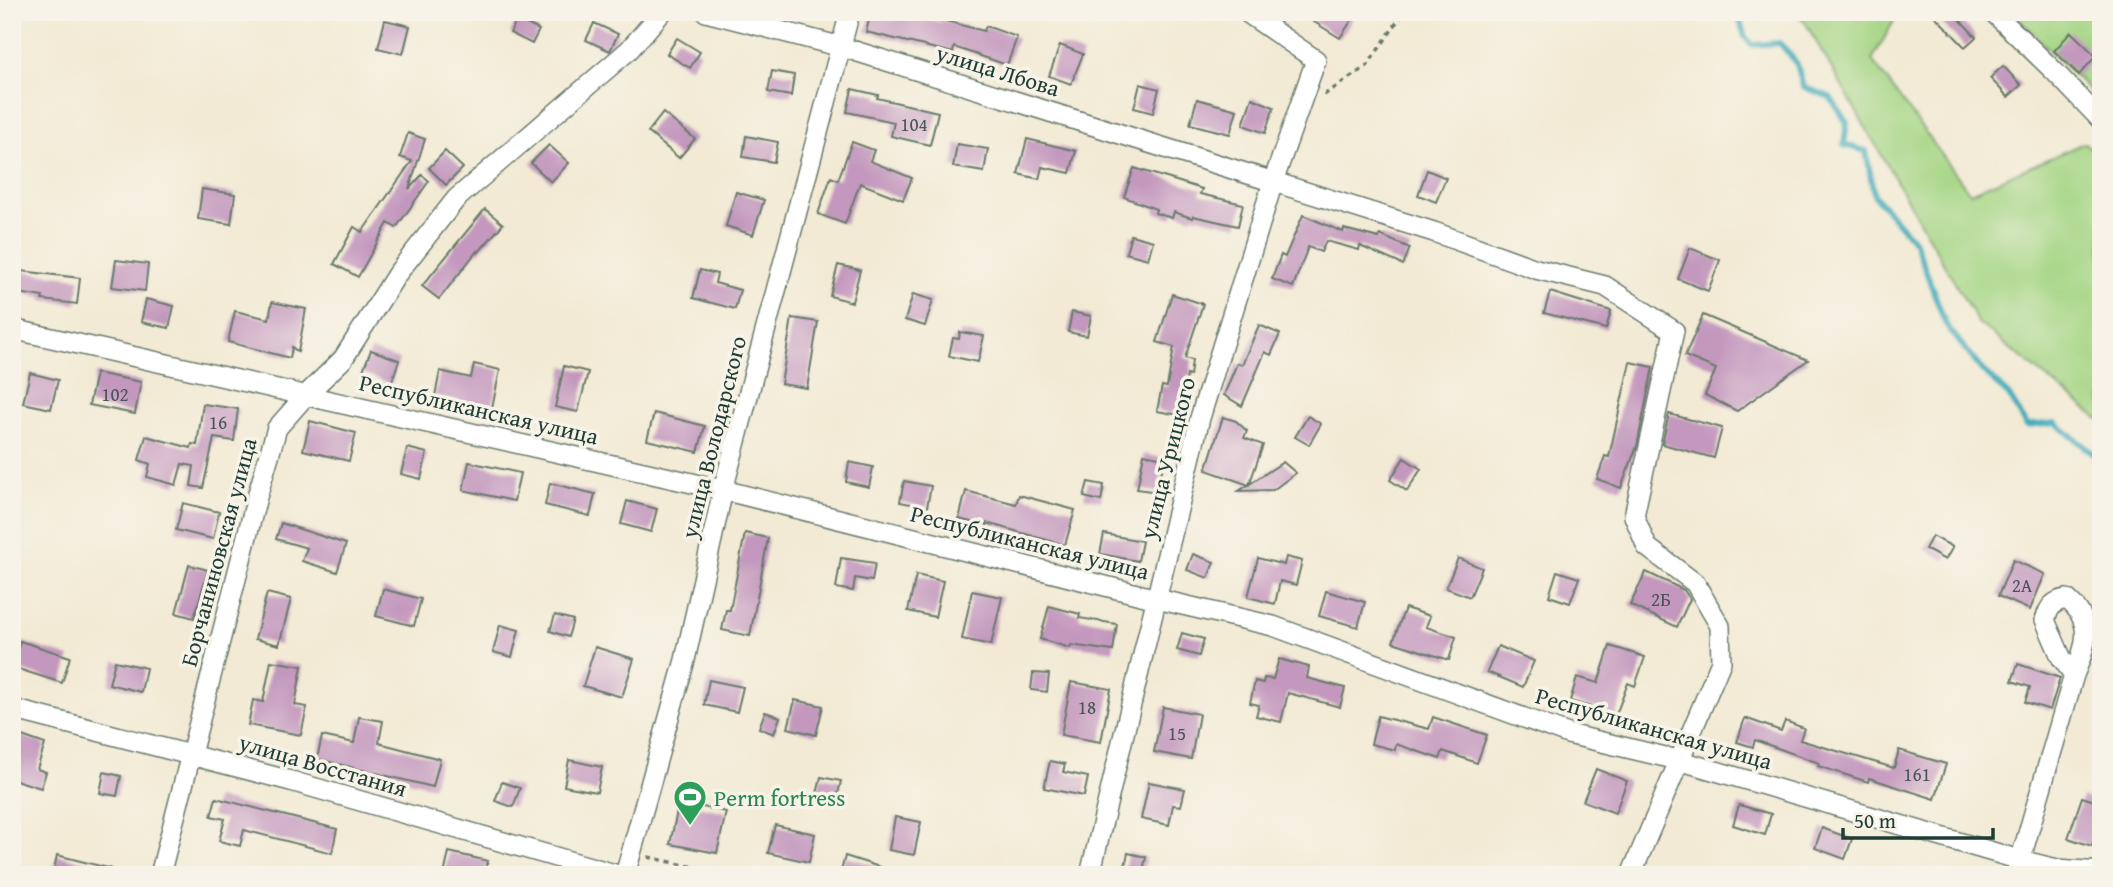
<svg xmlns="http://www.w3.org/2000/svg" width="2113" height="887" viewBox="0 0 2113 887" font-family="'Gentium Book Plus',serif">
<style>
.green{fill:#a4d584;stroke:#62895c;stroke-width:2}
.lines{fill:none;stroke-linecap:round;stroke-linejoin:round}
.stream{stroke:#3dacbb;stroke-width:6}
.building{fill:#c397be}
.minor-casing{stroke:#697a6c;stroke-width:22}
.path{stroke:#697a6c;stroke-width:3.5;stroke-dasharray:5 5;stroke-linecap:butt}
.minor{stroke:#fff;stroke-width:19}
.labels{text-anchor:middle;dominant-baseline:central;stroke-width:7;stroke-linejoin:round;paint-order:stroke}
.number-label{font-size:19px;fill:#485456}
.street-label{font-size:23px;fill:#1f3d34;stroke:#f7f3e8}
.leisure-label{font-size:23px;fill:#27864d;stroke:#f7f3e8;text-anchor:start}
</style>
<rect width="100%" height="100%" fill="#f7f3e8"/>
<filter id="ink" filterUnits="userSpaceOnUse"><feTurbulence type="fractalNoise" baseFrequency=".0143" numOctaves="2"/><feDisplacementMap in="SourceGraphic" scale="14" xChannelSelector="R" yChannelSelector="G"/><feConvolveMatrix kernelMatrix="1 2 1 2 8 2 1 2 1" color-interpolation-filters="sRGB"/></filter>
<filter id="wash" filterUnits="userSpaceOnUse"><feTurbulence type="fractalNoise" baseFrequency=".00686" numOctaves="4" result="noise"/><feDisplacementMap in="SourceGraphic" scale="28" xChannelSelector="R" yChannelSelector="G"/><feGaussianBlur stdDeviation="1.57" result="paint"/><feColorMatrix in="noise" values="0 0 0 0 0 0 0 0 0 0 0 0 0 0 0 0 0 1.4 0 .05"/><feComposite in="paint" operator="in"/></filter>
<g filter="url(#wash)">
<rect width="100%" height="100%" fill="#f2ead4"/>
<g class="green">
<polygon points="1796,12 1899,12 1872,60 1970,193 2084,143 2101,155 2101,421 1978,323 1805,22"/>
<polygon points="2012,12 2101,12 2101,102"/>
</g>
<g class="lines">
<polyline class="stream" points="1737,12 1745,37 1752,45 1780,43 1797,64 1803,87 1830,97 1847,123 1844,145 1866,151 1874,195 1915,242 1946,325 1981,369 2009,396 2027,426 2056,423 2101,460"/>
</g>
<g id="blocks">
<g class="building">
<polygon points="871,12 893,12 941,22 942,20 984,31 986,26 1017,37 1007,65 954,47 953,53 866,32"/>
<polygon points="1298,12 1357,12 1340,38"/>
<polygon points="1931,12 1953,12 1976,37 1965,47"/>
<polygon points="517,19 539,30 532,44 510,33"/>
<polygon points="385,20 410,26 403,54 378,48"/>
<polygon points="594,23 618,34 610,51 586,40"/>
<polygon points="2071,32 2096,56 2079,75 2054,51"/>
<polygon points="677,38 700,52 690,68 667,54"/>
<polygon points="1060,45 1083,54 1071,84 1049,76"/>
<polygon points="2003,66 2021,85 2008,97 1990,78"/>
<polygon points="772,71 794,75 791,96 768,92"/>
<polygon points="1140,84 1159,89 1153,113 1134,108"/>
<polygon points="852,89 878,95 877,98 938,112 930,145 891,136 894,122 847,112"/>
<polygon points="1252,98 1274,107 1265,133 1243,125"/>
<polygon points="1197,99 1237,110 1230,134 1190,124"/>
<polygon points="663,113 695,139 679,158 648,132"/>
<polygon points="408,133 425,139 409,189 422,175 429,181 396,228 388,223 358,277 334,264 354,227 362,232 412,161 400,157"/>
<polygon points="746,136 778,142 774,162 743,157"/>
<polygon points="1027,139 1076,151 1070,173 1042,167 1039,179 1018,174"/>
<polygon points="852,142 874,150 870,161 912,178 903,200 860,183 845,224 818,214 831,177 838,180"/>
<polygon points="957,144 988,149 984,172 953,167"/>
<polygon points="549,145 569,163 551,182 531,163"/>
<polygon points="445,151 463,168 446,185 429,168"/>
<polygon points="1134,168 1202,189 1200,194 1243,204 1238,226 1193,216 1192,218 1174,212 1172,218 1155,213 1156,209 1124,197"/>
<polygon points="1427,170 1446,178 1436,202 1418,195"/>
<polygon points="202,189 235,194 231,224 198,219"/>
<polygon points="736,192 764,200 753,235 726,226"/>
<polygon points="485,209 503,224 478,253 477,251 439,299 422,286"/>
<polygon points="1303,215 1343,232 1344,229 1379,238 1380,235 1410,248 1403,265 1360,246 1359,250 1326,241 1321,252 1308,247 1293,287 1272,279 1281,255 1285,257"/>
<polygon points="1131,235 1153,241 1148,259 1126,253"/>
<polygon points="1690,248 1720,260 1708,291 1678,279"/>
<polygon points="116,260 148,264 145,291 112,287"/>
<polygon points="838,265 860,270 852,302 830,296"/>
<polygon points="12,270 80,278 77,304 42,300 43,297 12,292"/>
<polygon points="700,270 717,274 715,283 740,290 735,309 693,298"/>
<polygon points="1550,292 1611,311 1606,329 1544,313"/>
<polygon points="913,294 933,300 925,326 905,320"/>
<polygon points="1172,294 1203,304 1185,358 1192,360 1190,376 1187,375 1179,415 1157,411 1162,386 1167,387 1174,347 1157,342"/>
<polygon points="146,299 174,306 169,328 141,322"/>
<polygon points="272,302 306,309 298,352 292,347 290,358 228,342 235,311 269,319"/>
<polygon points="1072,312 1091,316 1087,336 1068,332"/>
<polygon points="1703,315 1808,360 1737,411 1705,395 1716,369 1685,356"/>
<polygon points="792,318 818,322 807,388 781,384"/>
<polygon points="1259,325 1280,334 1271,355 1265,352 1242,406 1224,395 1237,363 1242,365"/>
<polygon points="960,332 984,336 978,362 949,356 953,338 959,339"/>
<polygon points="371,350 399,360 391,384 362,373"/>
<polygon points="1630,362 1653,367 1637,446 1621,488 1597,479 1605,456 1609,457"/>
<polygon points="474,364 500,370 492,408 435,396 440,371 471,378"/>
<polygon points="564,366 588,372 578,412 555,407"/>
<polygon points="30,373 58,380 51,409 23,403"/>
<polygon points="96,373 141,382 135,414 89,405"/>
<polygon points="203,404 238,409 234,441 214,438 203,488 191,486 194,466 182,464 176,485 147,477 150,464 139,460 146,436 191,448 192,444 197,445"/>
<polygon points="654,413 705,426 698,452 647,440"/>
<polygon points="1669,414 1722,428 1714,458 1662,444"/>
<polygon points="1308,416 1321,424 1309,445 1295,437"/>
<polygon points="1223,417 1236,421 1247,431 1244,438 1263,445 1249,485 1206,470"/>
<polygon points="310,421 356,433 349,461 303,450"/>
<polygon points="407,448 427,453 421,479 401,474"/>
<polygon points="1144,454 1164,458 1158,492 1137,489"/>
<polygon points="1404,458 1421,469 1407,491 1390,480"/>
<polygon points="469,462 520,473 514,501 463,490"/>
<polygon points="849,462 873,467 869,487 846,482"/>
<polygon points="1283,462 1296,473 1273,490 1239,491"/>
<polygon points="904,481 931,486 927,507 900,502"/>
<polygon points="1088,482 1104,485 1101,501 1084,497"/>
<polygon points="550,483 595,494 590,516 545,505"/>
<polygon points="966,491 1016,504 1019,495 1075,510 1065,545 987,523 987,526 959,519"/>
<polygon points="627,501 657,509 651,532 621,524"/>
<polygon points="183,503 219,512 213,539 176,530"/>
<polygon points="281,523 346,544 337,572 302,561 307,548 276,539"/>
<polygon points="745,533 768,538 750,636 722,630 726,610 730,610"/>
<polygon points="1104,534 1142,541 1138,561 1100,554"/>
<polygon points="1932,536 1953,547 1945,560 1925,549"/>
<polygon points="1193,554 1214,562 1208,578 1187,570"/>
<polygon points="1286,557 1302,561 1296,585 1280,581 1275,604 1248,597 1258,558 1284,565"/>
<polygon points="841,558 875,563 872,581 855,578 853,591 836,588"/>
<polygon points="1458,558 1482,568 1470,597 1446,588"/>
<polygon points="2013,560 2045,574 2030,610 1998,596"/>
<polygon points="189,565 208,570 194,618 176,613"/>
<polygon points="1557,571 1579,578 1570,603 1549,596"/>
<polygon points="1646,572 1684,590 1690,599 1677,627 1630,605"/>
<polygon points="916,575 943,581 935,617 908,611"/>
<polygon points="383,589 421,599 414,626 376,616"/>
<polygon points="972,591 1002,597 991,645 962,639"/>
<polygon points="1326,591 1365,602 1358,627 1319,616"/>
<polygon points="267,593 291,599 279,645 255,639"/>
<polygon points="1049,606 1080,614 1079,618 1117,624 1113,651 1071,645 1070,648 1040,639"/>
<polygon points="1405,608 1430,616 1426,627 1456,637 1449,660 1393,642"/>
<polygon points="555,615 573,620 568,637 550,631"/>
<polygon points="500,625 519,630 512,657 493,652"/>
<polygon points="1182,633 1204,639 1199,656 1177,650"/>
<polygon points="20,641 70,657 62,683 12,667"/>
<polygon points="1498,646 1534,661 1523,687 1487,672"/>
<polygon points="1610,646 1645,657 1635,686 1628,683 1614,720 1599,714 1601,710 1570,701 1577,677 1598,683"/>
<polygon points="595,647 634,659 622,697 583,686"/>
<polygon points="1279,659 1309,667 1307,678 1345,688 1340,707 1288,693 1281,722 1256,716 1259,705 1250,703 1255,681 1263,683 1264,678 1273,679"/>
<polygon points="115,661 146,668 141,692 109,684"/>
<polygon points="271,661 302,666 295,705 307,707 301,735 248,725 253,700 263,702"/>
<polygon points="2018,664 2060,678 2050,710 2025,702 2030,687 2012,681"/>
<polygon points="1033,673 1049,674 1047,692 1031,690"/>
<polygon points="709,680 743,687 737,712 704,705"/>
<polygon points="1071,682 1111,689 1101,742 1061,735"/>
<polygon points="795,700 823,706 816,735 788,728"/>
<polygon points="1163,707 1199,714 1191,759 1154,752"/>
<polygon points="765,712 780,717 774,734 759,728"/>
<polygon points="1378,716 1429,729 1433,717 1487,735 1477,763 1443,751 1440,759 1396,744 1395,750 1371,744"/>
<polygon points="359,717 383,721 379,743 440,759 433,787 317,759 322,736 354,743"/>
<polygon points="1745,718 1781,731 1785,721 1804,728 1800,740 1894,768 1899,750 1946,764 1935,799 1869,778 1868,782 1818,766 1819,763 1755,740 1753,747 1737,742"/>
<polygon points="22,736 45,744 37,769 46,772 41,788 12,779 12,765"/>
<polygon points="569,760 602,767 597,792 564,786"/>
<polygon points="1050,761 1065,764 1063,772 1088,777 1084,796 1044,788"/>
<polygon points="1596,769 1627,781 1615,813 1583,801"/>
<polygon points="104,772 121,776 117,796 100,793"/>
<polygon points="821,777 841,781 837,799 817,794"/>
<polygon points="502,782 520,788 513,807 495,801"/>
<polygon points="1149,782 1185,789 1181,806 1173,805 1169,825 1141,819"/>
<polygon points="2082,797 2101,803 2101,819 2092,846 2068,838"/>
<polygon points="216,798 337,829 332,853 244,830 240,846 219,841 225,819 211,816"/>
<polygon points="679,802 726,812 717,853 670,844"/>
<polygon points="1739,805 1771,814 1765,835 1733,825"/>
<polygon points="895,817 921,822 914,855 889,850"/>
<polygon points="775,825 815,834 809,862 768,853"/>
<polygon points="1822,828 1852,839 1845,859 1815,848"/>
<polygon points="449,852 488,861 484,875 444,875"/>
<polygon points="1128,853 1146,857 1142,875 1123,875"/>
<polygon points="57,855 112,869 112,875 53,875"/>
<polygon points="845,856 892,871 892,875 840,875"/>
</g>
</g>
</g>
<g filter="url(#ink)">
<use href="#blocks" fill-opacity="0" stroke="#697a6c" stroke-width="2"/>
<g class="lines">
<defs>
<g id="minor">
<polyline points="706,12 842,47 1434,232 1536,269 1605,286 1674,331 1634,516 1647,547 1695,583 1720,626 1721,662 1631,875"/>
<polyline points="1993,12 2054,71 2101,120"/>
<polyline points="12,329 723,490 1157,599 1273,626 1568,734 1678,760 2020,860 2057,869 2101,872"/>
<polyline points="12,709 291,781 618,875"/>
<polyline points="160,875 257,497 277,428 307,394 343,359 397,274 456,199 629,50 662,12"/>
<polyline points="625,875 685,660 723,490 850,12"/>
<polyline points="1090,875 1200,418 1273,182 1316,60 1246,12"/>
<path d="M 2016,875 L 2074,675 C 2086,647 2095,622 2067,599 C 2053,601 2049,607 2045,620 L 2061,657 L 2074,675"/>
</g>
</defs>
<use href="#minor" class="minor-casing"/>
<g class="path">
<polyline points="1324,95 1367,66 1404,12"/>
<polyline points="648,857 731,875"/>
</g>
<use href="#minor" class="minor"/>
</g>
</g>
<defs>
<symbol id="stadium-pin" viewBox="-11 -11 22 30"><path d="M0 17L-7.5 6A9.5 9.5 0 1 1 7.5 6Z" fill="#2e9e5b" stroke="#f7f3e8"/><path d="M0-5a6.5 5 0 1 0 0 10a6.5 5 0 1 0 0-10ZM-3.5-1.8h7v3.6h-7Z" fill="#fff"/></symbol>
</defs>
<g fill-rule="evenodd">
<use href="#stadium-pin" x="671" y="778" width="38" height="52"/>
</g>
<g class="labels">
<g class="number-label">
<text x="914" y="124">104</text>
<text x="115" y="394">102</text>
<text x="218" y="422">16</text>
<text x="2022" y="585">2А</text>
<text x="1661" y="599">2Б</text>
<text x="1087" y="707">18</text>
<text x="1177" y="733">15</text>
<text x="1917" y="774">161</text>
</g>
<g class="street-label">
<text transform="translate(998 70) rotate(17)">улица Лбова</text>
<text transform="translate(479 409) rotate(13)">Республиканская улица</text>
<text transform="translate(713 437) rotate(-76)">улица Володарского</text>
<text transform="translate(1167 458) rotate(-76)">улица Урицкого</text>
<text transform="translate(1030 542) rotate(14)">Республиканская улица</text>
<text transform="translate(218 552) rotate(-75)">Борчаниновская улица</text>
<text transform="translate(1654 728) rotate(16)">Республиканская улица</text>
<text transform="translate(323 765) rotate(16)">улица Восстания</text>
</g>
<g class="leisure-label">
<text x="714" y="797">Perm fortress</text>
</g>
</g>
<rect width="2113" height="887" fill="none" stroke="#f7f3e8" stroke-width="42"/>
<path d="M1843 828v10h150v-10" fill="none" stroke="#1f3d34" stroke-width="3.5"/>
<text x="1854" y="828" font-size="21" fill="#1f3d34" stroke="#f7f3e8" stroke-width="5" paint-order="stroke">50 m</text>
</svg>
